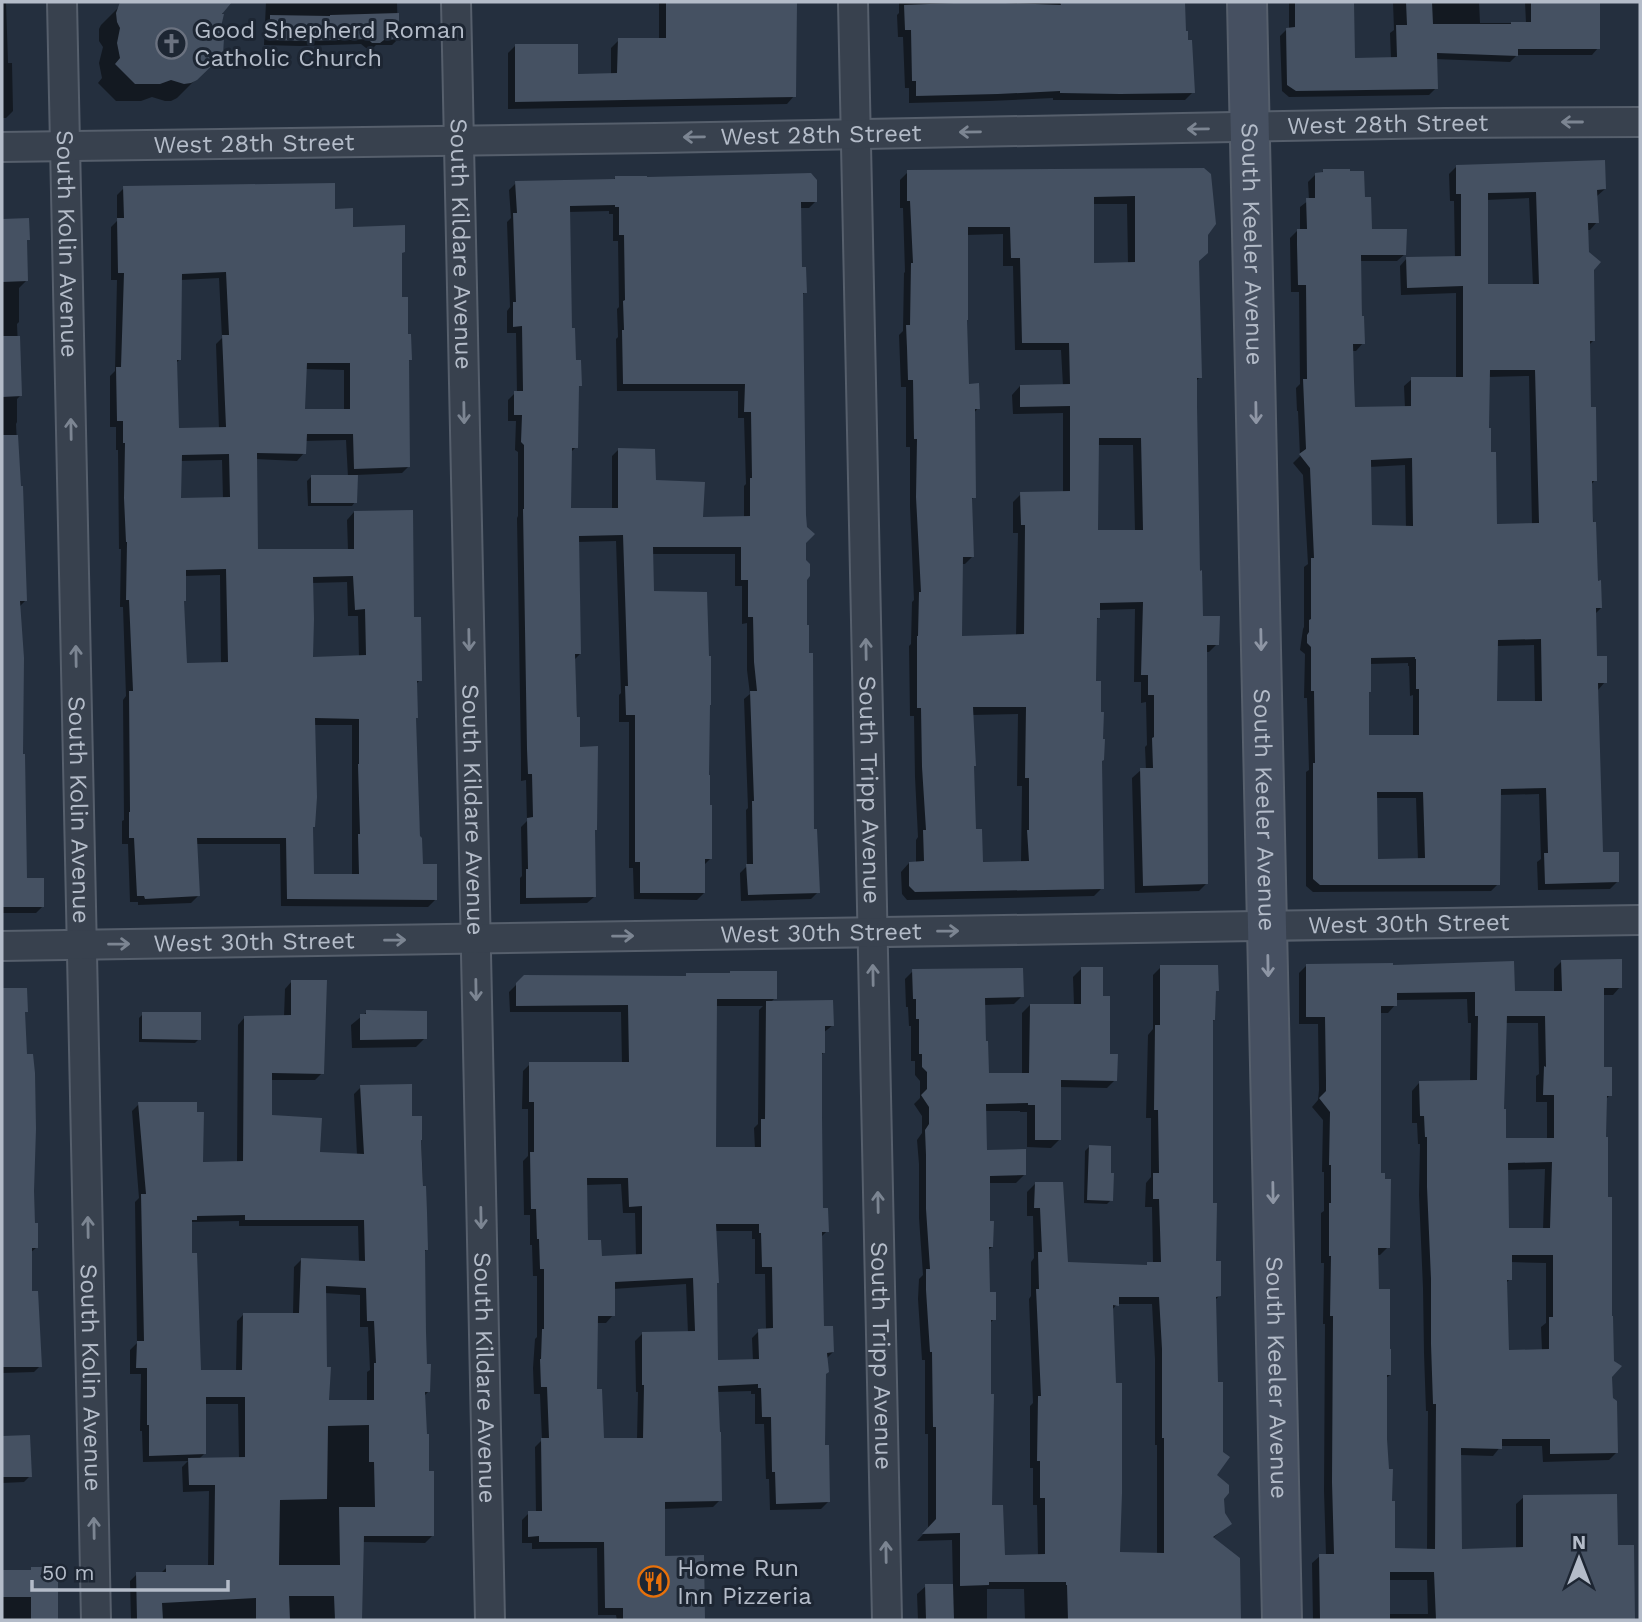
<svg xmlns="http://www.w3.org/2000/svg" width="1642" height="1622" viewBox="0 0 1642 1622" font-family="'Work Sans',sans-serif">
<style>
.shadow{fill:#0007;fill-rule:evenodd}
.building{fill:#455162;fill-rule:evenodd}
.lines{fill:none;stroke-linecap:round;stroke-linejoin:round}
.street-casing{stroke:#565f6c;stroke-width:32}
.secondary-casing{stroke:#565f6c;stroke-width:42}
.street{stroke:#38414e;stroke-width:28}
.secondary{stroke:#465061;stroke-width:38}
.oneway{stroke:#7c8592}
.oneway2{stroke:#8e96a5}
.labels{text-anchor:middle;dominant-baseline:central;stroke-width:6;stroke-linejoin:round;paint-order:stroke}
.poi-label{font-size:24px;fill:#b4bcc9;stroke:#1d2633;text-anchor:start}
.street-label{font-size:24px;fill:#b4bcc9;stroke:#1d2633}
</style>
<rect width="100%" height="100%" fill="#242f3e"/>
<g class="shadow">
<polygon points="2,2 6,2 8,63 12,63 13,111 6,118 2,118"/>
<polygon points="124,2 229,2 224,8 218,32 221,54 177,98 171,101 165,101 152,97 141,101 116,101 98,83 102,78 99,63 103,47 99,41 99,29 101,25"/>
<polygon points="266,2 397,2 398,39 392,45 376,45 373,48 366,48 361,44 300,46 264,45"/>
<polygon points="659,2 794,2 794,96 787,104 508,109 508,53 515,46 576,75 611,74 611,48 619,40 659,40"/>
<polygon points="899,2 963,2 964,5 1008,3 1008,2 1183,2 1184,32 1193,92 1185,100 1053,100 1053,98 989,101 909,103 909,88 905,88 903,37 898,37 897,15 899,13"/>
<polygon points="1289,2 1353,2 1353,59 1391,59 1390,33 1394,30 1393,2 1479,2 1480,23 1526,23 1525,2 1600,2 1598,48 1592,55 1517,55 1510,62 1435,59 1436,88 1429,95 1289,97 1282,91 1280,36 1287,29 1289,29"/>
<path d="M 1457,166 L 1605,189 L 1597,196 L 1597,222 L 1590,230 L 1586,230 L 1587,253 L 1592,269 L 1593,341 L 1589,345 L 1590,409 L 1595,480 L 1591,485 L 1597,582 L 1601,608 L 1595,614 L 1595,658 L 1605,682 L 1598,690 L 1601,854 L 1618,881 L 1610,889 L 1538,890 L 1537,862 L 1541,859 L 1539,794 L 1499,795 L 1498,884 L 1491,891 L 1313,892 L 1306,886 L 1306,772 L 1309,770 L 1307,698 L 1304,698 L 1305,654 L 1300,650 L 1303,629 L 1304,627 L 1304,567 L 1308,564 L 1303,475 L 1293,463 L 1300,456 L 1298,411 L 1297,411 L 1296,388 L 1300,384 L 1299,292 L 1291,292 L 1290,238 L 1298,230 L 1300,230 L 1300,207 L 1309,200 L 1308,182 L 1316,174 L 1321,174 L 1323,171 L 1364,199 L 1370,230 L 1405,254 L 1397,261 L 1360,261 L 1363,343 L 1356,351 L 1352,351 L 1353,409 L 1405,408 L 1404,386 L 1412,379 L 1456,378 L 1456,293 L 1401,295 L 1400,266 L 1407,258 L 1455,258 L 1454,201 L 1450,201 L 1449,174 ZM 1529,198 L 1533,286 L 1487,286 L 1486,200 ZM 1529,376 L 1532,525 L 1496,526 L 1489,454 L 1488,377 ZM 1405,465 L 1406,528 L 1370,527 L 1369,467 ZM 1534,645 L 1535,702 L 1496,702 L 1496,646 ZM 1408,663 L 1408,666 L 1409,666 L 1410,696 L 1413,695 L 1413,736 L 1367,736 L 1367,694 L 1370,664 ZM 1375,798 L 1416,798 L 1418,860 L 1376,861 Z"/>
<path d="M 1203,170 L 1206,234 L 1198,261 L 1200,377 L 1195,382 L 1196,495 L 1202,617 L 1217,644 L 1209,652 L 1205,652 L 1207,883 L 1199,891 L 1135,893 L 1132,778 L 1141,770 L 1146,770 L 1145,747 L 1147,745 L 1146,702 L 1141,703 L 1141,682 L 1134,682 L 1135,609 L 1099,610 L 1099,617 L 1095,621 L 1094,682 L 1100,762 L 1102,888 L 1094,896 L 907,900 L 902,894 L 901,872 L 909,863 L 916,863 L 916,840 L 918,837 L 915,777 L 914,716 L 910,716 L 909,646 L 911,644 L 912,602 L 914,600 L 910,506 L 910,447 L 906,447 L 906,387 L 901,387 L 899,335 L 903,331 L 904,273 L 905,272 L 903,208 L 900,208 L 900,180 L 908,172 ZM 1092,204 L 1127,204 L 1128,264 L 1092,264 ZM 1003,234 L 1003,266 L 1013,266 L 1015,350 L 1061,350 L 1063,386 L 1020,386 L 1012,395 L 1013,414 L 1063,413 L 1063,493 L 1021,494 L 1013,502 L 1013,533 L 1018,533 L 1016,636 L 960,637 L 961,564 L 965,564 L 973,556 L 970,501 L 974,497 L 974,413 L 978,408 L 967,386 L 966,235 ZM 1097,445 L 1133,445 L 1135,531 L 1096,532 ZM 1018,714 L 1017,786 L 1022,786 L 1021,863 L 981,864 L 975,831 L 972,715 Z"/>
<path d="M 615,178 L 816,201 L 809,208 L 799,208 L 801,268 L 805,292 L 801,296 L 804,542 L 812,831 L 818,892 L 811,899 L 741,901 L 740,873 L 747,866 L 746,810 L 748,808 L 744,699 L 750,694 L 747,670 L 747,623 L 742,624 L 742,586 L 735,586 L 735,554 L 652,554 L 652,593 L 708,706 L 710,859 L 704,865 L 704,893 L 697,900 L 634,899 L 633,868 L 629,868 L 629,722 L 619,722 L 619,695 L 621,693 L 616,541 L 577,542 L 580,654 L 574,660 L 579,749 L 594,897 L 587,903 L 520,904 L 520,878 L 522,876 L 521,827 L 527,821 L 526,780 L 521,781 L 521,757 L 517,518 L 518,516 L 518,452 L 515,450 L 516,421 L 508,421 L 508,400 L 515,393 L 517,393 L 516,333 L 507,333 L 507,311 L 510,307 L 507,222 L 511,218 L 509,190 L 516,183 L 613,181 ZM 609,211 L 609,214 L 613,214 L 613,241 L 618,241 L 619,307 L 617,309 L 618,337 L 616,339 L 617,391 L 738,391 L 738,418 L 744,418 L 746,484 L 744,486 L 744,518 L 701,519 L 654,482 L 619,449 L 612,456 L 612,510 L 569,510 L 570,453 L 576,447 L 577,389 L 580,385 L 574,361 L 571,330 L 568,212 Z"/>
<path d="M 124,188 L 333,210 L 352,228 L 401,254 L 401,299 L 411,359 L 407,362 L 409,466 L 402,473 L 356,475 L 355,502 L 352,506 L 308,506 L 307,481 L 311,477 L 348,477 L 346,440 L 305,441 L 304,453 L 297,461 L 255,459 L 256,551 L 348,550 L 347,520 L 354,512 L 413,619 L 420,680 L 415,685 L 414,719 L 421,866 L 435,900 L 428,907 L 281,906 L 280,844 L 196,844 L 198,896 L 191,903 L 138,905 L 138,902 L 130,902 L 128,844 L 122,844 L 122,821 L 124,820 L 123,700 L 126,696 L 123,607 L 120,607 L 121,549 L 119,549 L 118,450 L 116,450 L 116,427 L 110,427 L 110,376 L 115,371 L 117,280 L 111,280 L 111,227 L 117,221 L 117,195 ZM 219,278 L 222,338 L 216,344 L 219,429 L 177,430 L 175,364 L 179,360 L 181,280 ZM 305,369 L 344,370 L 344,410 L 303,410 ZM 222,460 L 223,499 L 179,500 L 180,461 ZM 220,575 L 221,664 L 185,665 L 183,602 L 184,576 ZM 347,582 L 348,616 L 358,616 L 359,657 L 311,658 L 312,583 ZM 314,725 L 352,725 L 352,876 L 312,876 Z"/>
<polygon points="27,219 26,281 19,288 19,322 17,324 20,396 17,399 17,422 16,424 25,601 19,607 21,756 25,880 43,906 36,913 2,913 2,220"/>
<path d="M 1562,961 L 1620,987 L 1613,995 L 1602,995 L 1602,1069 L 1610,1095 L 1605,1100 L 1611,1377 L 1617,1452 L 1609,1460 L 1543,1462 L 1542,1446 L 1501,1446 L 1493,1456 L 1460,1455 L 1460,1551 L 1516,1549 L 1516,1504 L 1524,1497 L 1617,1546 L 1632,1546 L 1633,1620 L 1313,1620 L 1312,1563 L 1320,1556 L 1326,1555 L 1324,1491 L 1325,1324 L 1323,1324 L 1324,1263 L 1321,1263 L 1321,1213 L 1324,1211 L 1324,1172 L 1322,1172 L 1323,1120 L 1312,1107 L 1318,1100 L 1319,1090 L 1318,1024 L 1299,1024 L 1299,973 L 1307,965 L 1513,993 L 1554,993 L 1554,969 ZM 1467,999 L 1468,1023 L 1471,1023 L 1470,1082 L 1419,1083 L 1412,1091 L 1412,1123 L 1417,1123 L 1418,1144 L 1420,1144 L 1419,1195 L 1423,1288 L 1424,1353 L 1426,1411 L 1428,1411 L 1427,1550 L 1394,1550 L 1386,1439 L 1385,1379 L 1390,1375 L 1378,1291 L 1377,1255 L 1380,1255 L 1388,1247 L 1379,1175 L 1379,1013 L 1388,1013 L 1395,1005 L 1395,1000 ZM 1505,1023 L 1538,1023 L 1539,1074 L 1536,1076 L 1536,1102 L 1547,1102 L 1547,1140 L 1505,1140 L 1502,1111 ZM 1545,1169 L 1543,1230 L 1507,1230 L 1506,1170 ZM 1510,1262 L 1546,1263 L 1546,1323 L 1541,1327 L 1542,1351 L 1507,1351 L 1506,1283 L 1510,1279 ZM 1388,1580 L 1427,1580 L 1428,1614 L 1388,1614 Z"/>
<path d="M 1161,967 L 1214,993 L 1214,1020 L 1211,1022 L 1211,1204 L 1214,1263 L 1219,1296 L 1214,1301 L 1215,1475 L 1222,1498 L 1223,1514 L 1230,1523 L 1212,1539 L 1238,1559 L 1239,1620 L 1025,1620 L 1024,1589 L 987,1589 L 987,1620 L 918,1620 L 917,1594 L 926,1586 L 953,1586 L 952,1540 L 917,1541 L 928,1529 L 928,1434 L 925,1434 L 925,1360 L 922,1360 L 918,1299 L 919,1279 L 923,1275 L 919,1218 L 919,1164 L 917,1140 L 922,1133 L 922,1116 L 914,1104 L 920,1098 L 920,1081 L 915,1075 L 915,1061 L 911,1061 L 911,1026 L 909,1026 L 908,1007 L 906,1007 L 905,979 L 913,971 L 1022,996 L 1014,1004 L 984,1005 L 987,1075 L 1022,1075 L 1022,1013 L 1030,1005 L 1074,1005 L 1073,977 L 1081,969 L 1101,998 L 1109,1056 L 1115,1080 L 1107,1088 L 1060,1087 L 1059,1140 L 1051,1148 L 1027,1147 L 1027,1112 L 1020,1112 L 1020,1111 L 984,1111 L 985,1151 L 1024,1175 L 1016,1183 L 989,1183 L 988,1222 L 992,1247 L 987,1251 L 988,1294 L 994,1319 L 989,1324 L 990,1507 L 1003,1557 L 1038,1556 L 1037,1505 L 1033,1505 L 1033,1468 L 1030,1468 L 1030,1406 L 1033,1403 L 1029,1299 L 1031,1296 L 1031,1262 L 1034,1258 L 1033,1216 L 1027,1216 L 1027,1192 L 1035,1184 L 1066,1264 L 1145,1266 L 1148,1264 L 1153,1263 L 1152,1207 L 1145,1207 L 1146,1183 L 1151,1177 L 1151,1118 L 1146,1118 L 1148,1035 L 1153,1029 L 1153,975 ZM 1117,1304 L 1152,1304 L 1155,1359 L 1155,1445 L 1157,1445 L 1157,1555 L 1118,1554 L 1112,1310 Z"/>
<path d="M 687,975 L 775,998 L 771,1002 L 833,1025 L 823,1033 L 823,1053 L 821,1056 L 821,1210 L 827,1231 L 820,1238 L 822,1328 L 833,1352 L 826,1359 L 824,1374 L 823,1447 L 829,1501 L 821,1509 L 770,1510 L 769,1479 L 766,1479 L 764,1424 L 755,1424 L 755,1394 L 751,1394 L 751,1391 L 717,1392 L 720,1500 L 713,1507 L 663,1509 L 663,1557 L 702,1557 L 703,1620 L 617,1620 L 616,1615 L 598,1615 L 597,1548 L 532,1549 L 532,1543 L 522,1543 L 522,1520 L 529,1513 L 536,1513 L 535,1447 L 542,1440 L 540,1394 L 534,1394 L 533,1368 L 535,1339 L 537,1337 L 537,1276 L 533,1276 L 532,1245 L 530,1245 L 530,1215 L 524,1215 L 523,1161 L 528,1156 L 528,1109 L 522,1109 L 523,1071 L 530,1064 L 622,1064 L 621,1012 L 510,1012 L 509,992 L 524,977 L 684,978 ZM 715,1006 L 763,1006 L 759,1010 L 758,1124 L 754,1128 L 755,1149 L 715,1148 ZM 621,1184 L 623,1213 L 635,1213 L 636,1256 L 600,1257 L 586,1242 L 586,1185 ZM 715,1231 L 752,1231 L 752,1239 L 755,1239 L 755,1274 L 765,1274 L 766,1330 L 759,1331 L 752,1338 L 753,1361 L 716,1362 ZM 686,1284 L 688,1333 L 642,1334 L 635,1341 L 636,1392 L 638,1392 L 637,1440 L 603,1440 L 596,1391 L 596,1323 L 606,1323 L 613,1315 L 613,1289 Z"/>
<path d="M 292,981 L 322,1073 L 315,1080 L 271,1080 L 270,1117 L 318,1153 L 357,1155 L 354,1094 L 361,1087 L 410,1118 L 421,1139 L 426,1250 L 424,1252 L 424,1332 L 429,1391 L 424,1396 L 427,1473 L 432,1536 L 425,1543 L 362,1542 L 361,1620 L 131,1620 L 130,1581 L 137,1574 L 161,1573 L 167,1567 L 208,1567 L 209,1491 L 183,1492 L 182,1467 L 188,1461 L 143,1462 L 142,1431 L 140,1431 L 141,1374 L 130,1374 L 130,1350 L 137,1343 L 135,1202 L 139,1198 L 132,1111 L 139,1104 L 201,1164 L 237,1163 L 238,1025 L 245,1017 L 284,1017 L 285,989 ZM 239,1221 L 239,1226 L 358,1226 L 359,1262 L 301,1260 L 294,1267 L 293,1314 L 244,1314 L 237,1321 L 236,1372 L 199,1372 L 190,1254 L 191,1224 L 192,1222 ZM 324,1293 L 360,1295 L 360,1327 L 368,1327 L 370,1370 L 367,1372 L 367,1402 L 327,1402 ZM 204,1404 L 238,1404 L 239,1459 L 198,1460 L 204,1454 Z"/>
<polygon points="2,989 25,989 23,1014 36,1248 30,1253 30,1293 40,1366 34,1372 2,1373"/>
<polygon points="367,1012 425,1038 416,1047 352,1048 351,1025"/>
<polygon points="143,1014 199,1039 195,1043 139,1042 139,1018"/>
<polygon points="1089,1147 1111,1200 1107,1204 1084,1203 1085,1151"/>
<polygon points="29,1437 30,1476 24,1482 2,1483 2,1438"/>
<polygon points="32,1569 56,1569 56,1620 2,1620 2,1572 28,1572"/>
</g>
<g class="building">
<polygon points="120,2 232,2 222,14 224,14 220,31 224,33 224,38 223,55 197,80 191,83 184,84 171,80 160,84 135,84 115,64 120,58 117,43 120,28 117,22 116,13"/>
<polygon points="666,2 797,2 796,97 515,102 515,44 578,44 578,74 617,73 618,38 666,38"/>
<polygon points="979,2 1061,5 1060,2 1185,2 1186,31 1188,31 1188,40 1192,40 1195,93 1120,94 1060,93 1060,91 998,94 916,96 916,81 912,81 911,30 905,30 904,5"/>
<polygon points="1295,2 1354,2 1355,58 1397,57 1396,25 1407,25 1406,2 1432,2 1433,24 1511,24 1511,22 1531,22 1531,2 1600,2 1600,49 1518,49 1518,56 1437,53 1438,89 1296,91 1287,85 1286,28 1295,27"/>
<polygon points="399,13 399,39 384,40 380,43 372,43 368,39 307,41 270,40 270,15 330,16 330,15"/>
<path d="M 1605,160 L 1606,189 L 1597,190 L 1599,223 L 1588,223 L 1589,252 L 1601,262 L 1594,270 L 1595,341 L 1590,341 L 1591,407 L 1596,407 L 1597,481 L 1592,481 L 1593,522 L 1596,522 L 1598,581 L 1601,580 L 1602,608 L 1596,608 L 1597,656 L 1607,656 L 1607,683 L 1598,683 L 1603,852 L 1619,852 L 1619,882 L 1545,884 L 1544,853 L 1548,853 L 1546,788 L 1501,789 L 1500,885 L 1320,885 L 1313,879 L 1313,763 L 1315,763 L 1314,691 L 1311,691 L 1311,647 L 1307,643 L 1307,635 L 1309,632 L 1309,620 L 1311,619 L 1311,558 L 1314,558 L 1310,468 L 1299,454 L 1306,449 L 1303,379 L 1307,379 L 1306,285 L 1298,285 L 1297,245 L 1297,229 L 1307,229 L 1306,198 L 1315,198 L 1315,173 L 1323,172 L 1323,169 L 1350,169 L 1350,171 L 1364,171 L 1365,197 L 1371,197 L 1372,229 L 1407,229 L 1406,255 L 1361,255 L 1362,316 L 1364,316 L 1365,344 L 1353,344 L 1354,381 L 1355,407 L 1411,406 L 1411,377 L 1463,377 L 1463,286 L 1407,288 L 1406,257 L 1461,256 L 1461,194 L 1456,194 L 1456,165 ZM 1536,192 L 1539,284 L 1488,284 L 1488,193 ZM 1490,370 L 1535,370 L 1539,523 L 1497,524 L 1496,452 L 1491,452 L 1491,428 L 1489,428 ZM 1412,458 L 1413,526 L 1372,525 L 1371,460 ZM 1541,639 L 1542,701 L 1497,701 L 1498,640 ZM 1415,657 L 1415,659 L 1416,659 L 1416,689 L 1419,689 L 1419,735 L 1369,735 L 1369,692 L 1371,692 L 1371,658 ZM 1377,792 L 1423,792 L 1425,858 L 1378,859 Z"/>
<path d="M 1204,168 L 1211,174 L 1216,224 L 1208,235 L 1208,253 L 1199,261 L 1202,378 L 1197,378 L 1197,406 L 1200,571 L 1202,570 L 1203,616 L 1220,616 L 1219,645 L 1207,645 L 1208,884 L 1143,886 L 1140,768 L 1153,768 L 1152,738 L 1154,737 L 1154,695 L 1148,695 L 1148,675 L 1141,675 L 1143,602 L 1100,603 L 1100,618 L 1097,618 L 1096,681 L 1101,681 L 1101,712 L 1104,712 L 1103,739 L 1105,739 L 1104,760 L 1102,761 L 1104,889 L 915,892 L 909,886 L 909,862 L 924,861 L 923,830 L 926,830 L 922,767 L 921,708 L 917,708 L 917,636 L 918,636 L 919,592 L 921,592 L 916,497 L 917,439 L 914,439 L 913,380 L 908,380 L 907,348 L 906,325 L 910,325 L 911,263 L 913,263 L 910,201 L 907,201 L 907,170 ZM 1135,196 L 1135,262 L 1094,263 L 1094,197 ZM 968,227 L 1010,227 L 1011,258 L 1020,258 L 1022,343 L 1069,343 L 1070,384 L 1020,385 L 1020,407 L 1070,406 L 1070,491 L 1020,492 L 1021,525 L 1025,525 L 1024,634 L 962,636 L 963,557 L 974,557 L 972,498 L 976,498 L 975,409 L 980,409 L 979,383 L 969,384 L 967,320 L 968,320 ZM 1099,438 L 1141,438 L 1143,530 L 1098,530 ZM 973,707 L 1026,707 L 1025,778 L 1029,778 L 1029,830 L 1027,830 L 1029,861 L 983,862 L 982,829 L 976,829 L 974,766 L 976,766 Z"/>
<path d="M 811,173 L 817,180 L 817,202 L 801,202 L 802,267 L 806,267 L 807,293 L 803,293 L 806,515 L 807,527 L 815,534 L 806,543 L 806,560 L 810,564 L 810,576 L 807,580 L 807,625 L 809,625 L 809,653 L 813,653 L 814,829 L 817,829 L 820,893 L 748,895 L 746,864 L 753,864 L 752,801 L 754,801 L 750,691 L 757,691 L 754,662 L 753,617 L 748,617 L 748,580 L 741,580 L 741,547 L 653,547 L 654,591 L 707,592 L 709,656 L 711,656 L 711,705 L 710,705 L 709,775 L 710,775 L 710,805 L 712,805 L 712,859 L 705,859 L 705,893 L 640,893 L 640,862 L 635,862 L 635,715 L 626,715 L 625,686 L 628,686 L 623,535 L 579,536 L 581,654 L 575,654 L 577,717 L 580,717 L 580,747 L 598,746 L 597,830 L 595,830 L 596,897 L 526,898 L 526,869 L 528,869 L 527,818 L 533,817 L 532,774 L 528,774 L 527,749 L 523,509 L 524,509 L 524,445 L 521,442 L 522,415 L 514,415 L 514,391 L 523,391 L 522,326 L 513,327 L 513,302 L 516,302 L 513,213 L 517,213 L 515,181 L 615,179 L 615,176 L 647,176 L 647,177 ZM 615,205 L 615,207 L 619,207 L 619,235 L 624,235 L 625,300 L 623,301 L 624,330 L 622,330 L 623,384 L 745,384 L 744,412 L 751,412 L 752,478 L 750,478 L 750,516 L 703,517 L 705,482 L 656,480 L 655,449 L 618,448 L 618,508 L 571,508 L 572,448 L 578,448 L 579,386 L 582,386 L 581,360 L 576,360 L 575,328 L 572,328 L 570,206 Z"/>
<path d="M 335,183 L 335,209 L 353,208 L 353,227 L 405,225 L 405,252 L 402,253 L 402,297 L 408,297 L 408,334 L 411,334 L 412,360 L 409,360 L 410,467 L 354,469 L 353,434 L 307,434 L 306,454 L 257,453 L 258,549 L 354,549 L 354,511 L 413,510 L 414,617 L 421,617 L 422,681 L 417,681 L 418,718 L 416,718 L 420,836 L 422,838 L 423,864 L 437,864 L 437,900 L 287,899 L 286,838 L 197,838 L 200,896 L 145,899 L 144,896 L 137,896 L 134,838 L 129,838 L 129,812 L 130,812 L 129,691 L 133,691 L 129,600 L 126,600 L 127,542 L 126,542 L 124,498 L 125,443 L 123,443 L 123,421 L 117,421 L 116,367 L 121,367 L 124,273 L 118,273 L 117,218 L 124,218 L 123,186 ZM 226,272 L 229,335 L 222,335 L 226,427 L 179,428 L 177,360 L 181,360 L 182,274 ZM 307,363 L 350,363 L 350,409 L 305,409 ZM 229,454 L 230,497 L 181,498 L 182,455 ZM 226,569 L 228,662 L 187,663 L 184,601 L 186,601 L 186,570 ZM 353,576 L 355,610 L 365,609 L 366,655 L 313,657 L 314,619 L 313,577 ZM 315,718 L 359,719 L 359,764 L 358,764 L 360,834 L 358,834 L 359,874 L 314,874 L 313,827 L 315,827 L 317,797 Z"/>
<polygon points="29,218 30,240 27,240 28,281 2,282 2,219"/>
<polygon points="2,336 20,336 22,396 2,397"/>
<polygon points="2,435 18,435 21,486 23,486 27,601 20,601 24,658 23,754 25,754 27,878 44,878 44,907 2,907"/>
<polygon points="311,475 358,475 357,503 311,503"/>
<path d="M 1622,959 L 1622,988 L 1604,988 L 1604,1067 L 1612,1067 L 1612,1096 L 1607,1096 L 1606,1137 L 1608,1137 L 1608,1197 L 1612,1197 L 1612,1316 L 1613,1316 L 1614,1361 L 1622,1366 L 1612,1377 L 1613,1398 L 1617,1401 L 1618,1453 L 1550,1454 L 1550,1439 L 1502,1439 L 1502,1449 L 1461,1448 L 1462,1549 L 1523,1547 L 1523,1495 L 1617,1494 L 1618,1545 L 1634,1545 L 1635,1620 L 1436,1620 L 1434,1572 L 1390,1572 L 1390,1620 L 1320,1620 L 1319,1554 L 1334,1554 L 1332,1482 L 1333,1316 L 1330,1316 L 1331,1256 L 1329,1256 L 1329,1203 L 1331,1203 L 1331,1165 L 1329,1165 L 1330,1112 L 1319,1098 L 1326,1091 L 1326,1081 L 1325,1017 L 1306,1017 L 1306,964 L 1393,963 L 1393,965 L 1514,961 L 1515,991 L 1562,991 L 1561,960 ZM 1475,992 L 1475,1016 L 1478,1016 L 1477,1080 L 1419,1081 L 1420,1116 L 1424,1116 L 1425,1137 L 1427,1137 L 1427,1187 L 1431,1279 L 1431,1344 L 1433,1404 L 1436,1404 L 1435,1549 L 1395,1548 L 1395,1501 L 1392,1501 L 1393,1469 L 1389,1469 L 1387,1439 L 1387,1375 L 1391,1375 L 1391,1349 L 1390,1349 L 1390,1289 L 1379,1289 L 1378,1248 L 1390,1248 L 1391,1179 L 1385,1179 L 1385,1173 L 1381,1173 L 1381,1006 L 1397,1006 L 1397,993 ZM 1507,1016 L 1545,1016 L 1546,1067 L 1544,1066 L 1543,1095 L 1554,1095 L 1554,1138 L 1506,1138 L 1506,1109 L 1504,1109 ZM 1552,1162 L 1550,1228 L 1509,1228 L 1508,1163 ZM 1512,1255 L 1553,1255 L 1553,1317 L 1549,1317 L 1549,1349 L 1509,1350 L 1507,1280 L 1512,1280 Z"/>
<path d="M 1160,965 L 1218,965 L 1219,991 L 1216,991 L 1215,1020 L 1213,1020 L 1213,1203 L 1217,1203 L 1216,1261 L 1221,1261 L 1221,1296 L 1216,1297 L 1218,1382 L 1223,1382 L 1223,1452 L 1230,1457 L 1217,1475 L 1229,1485 L 1229,1493 L 1224,1499 L 1225,1513 L 1232,1524 L 1213,1537 L 1240,1558 L 1241,1620 L 1068,1620 L 1067,1585 L 1066,1585 L 1066,1582 L 989,1582 L 989,1585 L 960,1586 L 960,1533 L 922,1534 L 936,1519 L 936,1427 L 933,1427 L 932,1352 L 930,1352 L 926,1290 L 926,1269 L 930,1269 L 926,1209 L 926,1155 L 925,1130 L 929,1124 L 929,1107 L 921,1095 L 927,1089 L 927,1072 L 922,1067 L 922,1054 L 919,1054 L 919,1019 L 916,1019 L 916,999 L 913,999 L 912,969 L 1023,968 L 1024,997 L 985,998 L 986,1041 L 988,1041 L 989,1073 L 1029,1073 L 1030,1004 L 1081,1004 L 1081,967 L 1103,967 L 1103,996 L 1110,996 L 1110,1054 L 1118,1054 L 1117,1081 L 1061,1080 L 1061,1140 L 1035,1140 L 1035,1105 L 1028,1105 L 1028,1103 L 986,1104 L 987,1150 L 1026,1149 L 1026,1175 L 990,1176 L 990,1221 L 994,1221 L 993,1247 L 989,1247 L 990,1292 L 996,1292 L 996,1320 L 991,1320 L 991,1394 L 994,1394 L 992,1505 L 1003,1505 L 1005,1555 L 1045,1554 L 1045,1498 L 1040,1498 L 1040,1461 L 1037,1461 L 1038,1396 L 1041,1396 L 1036,1289 L 1039,1289 L 1038,1252 L 1042,1252 L 1040,1208 L 1034,1208 L 1035,1182 L 1063,1182 L 1068,1262 L 1147,1265 L 1147,1262 L 1161,1262 L 1159,1199 L 1153,1199 L 1153,1173 L 1159,1173 L 1158,1110 L 1154,1110 L 1155,1025 L 1160,1025 ZM 1119,1297 L 1159,1297 L 1162,1349 L 1162,1438 L 1164,1438 L 1164,1553 L 1120,1552 L 1122,1493 L 1122,1383 L 1116,1383 L 1113,1305 L 1119,1306 Z"/>
<path d="M 730,971 L 777,971 L 777,999 L 717,999 L 716,1147 L 761,1147 L 761,1119 L 765,1119 L 766,1001 L 833,1000 L 834,1026 L 825,1026 L 825,1053 L 822,1053 L 822,1117 L 823,1208 L 828,1208 L 829,1232 L 822,1232 L 824,1326 L 833,1326 L 834,1352 L 827,1353 L 829,1372 L 826,1374 L 825,1445 L 829,1445 L 830,1502 L 776,1504 L 775,1472 L 772,1472 L 771,1417 L 762,1417 L 761,1388 L 758,1388 L 758,1384 L 718,1386 L 720,1432 L 721,1432 L 722,1501 L 665,1502 L 665,1556 L 704,1555 L 705,1620 L 623,1620 L 623,1608 L 605,1608 L 604,1542 L 539,1542 L 539,1536 L 528,1537 L 528,1511 L 542,1511 L 541,1438 L 549,1438 L 547,1387 L 541,1387 L 540,1359 L 541,1359 L 542,1329 L 544,1329 L 544,1269 L 540,1269 L 539,1239 L 537,1239 L 536,1209 L 531,1209 L 530,1152 L 534,1152 L 534,1102 L 529,1102 L 529,1062 L 629,1062 L 628,1005 L 516,1006 L 516,983 L 524,975 L 686,976 L 686,973 L 730,973 ZM 587,1178 L 628,1178 L 629,1207 L 642,1206 L 642,1254 L 602,1256 L 601,1240 L 588,1240 ZM 716,1224 L 759,1224 L 759,1233 L 761,1233 L 762,1267 L 772,1267 L 773,1328 L 758,1329 L 759,1359 L 718,1360 L 717,1283 L 719,1283 ZM 693,1278 L 695,1331 L 642,1332 L 642,1385 L 644,1385 L 643,1438 L 604,1438 L 602,1389 L 597,1389 L 598,1316 L 615,1316 L 615,1282 Z"/>
<path d="M 291,980 L 327,980 L 324,1074 L 272,1073 L 272,1115 L 322,1118 L 320,1152 L 364,1154 L 360,1085 L 412,1084 L 412,1116 L 422,1116 L 422,1140 L 421,1140 L 423,1186 L 426,1186 L 427,1212 L 428,1250 L 425,1250 L 426,1332 L 427,1364 L 431,1364 L 430,1392 L 425,1392 L 427,1434 L 429,1434 L 429,1471 L 434,1471 L 434,1536 L 364,1536 L 362,1620 L 335,1620 L 334,1596 L 289,1596 L 290,1620 L 256,1620 L 256,1598 L 162,1603 L 163,1620 L 137,1620 L 136,1572 L 166,1572 L 166,1565 L 214,1565 L 215,1485 L 189,1485 L 188,1458 L 245,1457 L 245,1397 L 206,1397 L 206,1454 L 149,1456 L 149,1425 L 147,1425 L 147,1368 L 136,1368 L 137,1341 L 144,1341 L 141,1194 L 146,1194 L 138,1102 L 197,1102 L 197,1112 L 204,1112 L 203,1162 L 243,1161 L 244,1016 L 291,1015 ZM 245,1215 L 245,1220 L 364,1220 L 365,1261 L 301,1258 L 299,1313 L 243,1313 L 242,1370 L 201,1370 L 197,1253 L 192,1253 L 192,1220 L 197,1220 L 197,1216 ZM 326,1286 L 366,1288 L 367,1321 L 374,1321 L 376,1363 L 374,1363 L 374,1400 L 329,1400 L 331,1367 L 327,1367 ZM 369,1425 L 369,1462 L 374,1462 L 375,1507 L 339,1507 L 340,1565 L 279,1565 L 280,1500 L 327,1499 L 328,1426 Z"/>
<polygon points="2,988 27,988 28,1012 25,1012 27,1054 33,1054 35,1073 36,1129 34,1191 35,1223 38,1223 38,1248 32,1248 32,1291 38,1291 42,1367 2,1367"/>
<polygon points="366,1010 427,1011 427,1039 360,1040 360,1014 366,1014"/>
<polygon points="142,1012 201,1012 201,1040 142,1039"/>
<polygon points="1089,1145 1111,1146 1111,1173 1114,1173 1113,1201 1087,1200"/>
<polygon points="30,1435 32,1477 2,1477 2,1436"/>
<polygon points="31,1567 58,1567 58,1620 31,1620 31,1597 2,1597 2,1570 31,1570"/>
<polygon points="925,1584 953,1584 954,1620 926,1620"/>
</g>
<g class="lines">
<defs>
<g id="street">
<path id="s1" d="M 62,2 L 96,1620"/>
<path id="s2" d="M 456,2 L 490,1620"/>
<path id="s3" d="M 853,2 L 887,1620"/>
<path id="s4" d="M 2,147 L 656,138 L 1445,123 L 1640,122"/>
<path id="s5" d="M 2,946 L 1640,920"/>
</g>
<g id="secondary">
<path id="s6" d="M 1247,2 L 1282,1620"/>
</g>
</defs>
<use href="#street" class="street-casing"/>
<use href="#secondary" class="secondary-casing"/>
<use href="#street" class="street"/>
<use href="#secondary" class="secondary"/>
</g>
<defs><path id="oneway-shaft" d="M-6 0H5M1.5-3L5.5 0L1.5 3" fill="none" stroke-width="1.6" stroke-linecap="round" stroke-linejoin="round" transform="scale(1.75)"/></defs>
<g class="oneway">
<use href="#oneway-shaft" transform="translate(1572 122) rotate(180)"/>
<use href="#oneway-shaft" transform="translate(1198 129) rotate(179)"/>
<use href="#oneway-shaft" transform="translate(970 132) rotate(179)"/>
<use href="#oneway-shaft" transform="translate(694 137) rotate(179)"/>
<use href="#oneway-shaft" transform="translate(464 413) rotate(89)"/>
<use href="#oneway-shaft" transform="translate(71 429) rotate(-91)"/>
<use href="#oneway-shaft" transform="translate(469 640) rotate(89)"/>
<use href="#oneway-shaft" transform="translate(866 649) rotate(-91)"/>
<use href="#oneway-shaft" transform="translate(76 656) rotate(-91)"/>
<use href="#oneway-shaft" transform="translate(948 931) rotate(-1)"/>
<use href="#oneway-shaft" transform="translate(623 936) rotate(-1)"/>
<use href="#oneway-shaft" transform="translate(395 940) rotate(-1)"/>
<use href="#oneway-shaft" transform="translate(119 944) rotate(-1)"/>
<use href="#oneway-shaft" transform="translate(873 975) rotate(-91)"/>
<use href="#oneway-shaft" transform="translate(476 990) rotate(89)"/>
<use href="#oneway-shaft" transform="translate(878 1202) rotate(-91)"/>
<use href="#oneway-shaft" transform="translate(481 1218) rotate(89)"/>
<use href="#oneway-shaft" transform="translate(88 1227) rotate(-91)"/>
<use href="#oneway-shaft" transform="translate(94 1528) rotate(-91)"/>
<use href="#oneway-shaft" transform="translate(886 1552) rotate(-91)"/>
</g>
<g class="oneway2">
<use href="#oneway-shaft" transform="translate(1256 413) rotate(89)"/>
<use href="#oneway-shaft" transform="translate(1261 640) rotate(89)"/>
<use href="#oneway-shaft" transform="translate(1268 966) rotate(89)"/>
<use href="#oneway-shaft" transform="translate(1273 1193) rotate(89)"/>
</g>
<defs>
<symbol id="church-ring" viewBox="-11 -11 22 22"><circle r="9.5" fill="#1d2633" stroke="#6b7280" stroke-width="1.5"/><path d="M-1.2-6h2.4v3.5h3.3v2.4h-3.3V6h-2.4V-.1h-3.3v-2.4h3.3Z" fill="#6b7280"/></symbol>
<symbol id="restaurant-ring" viewBox="-11 -11 22 22"><circle r="9.5" fill="#1d2633" stroke="#e8710a" stroke-width="1.5"/><path d="M-5-6h1v4h1v-4h1v4h1v-4h1v5L-1.5 .5V6h-2V.5L-5-1ZM5-6V6H3V1.5H1.5Q1.5-4 5-6Z" fill="#e8710a"/></symbol>
</defs>
<g fill-rule="evenodd">
<use href="#church-ring" x="154" y="26" width="35" height="35"/>
<use href="#restaurant-ring" x="636" y="1564" width="35" height="35"/>
</g>
<g class="labels">
<g class="poi-label">
<text x="194" y="30">Good Shepherd Roman<tspan x="194" dy="28">Catholic Church</tspan></text>
<text x="677" y="1568">Home Run<tspan x="677" dy="28">Inn Pizzeria</tspan></text>
</g>
<g class="street-label">
<text stroke="none"><textPath href="#s4" startOffset="1386">West 28th Street</textPath></text>
<text stroke="none"><textPath href="#s4" startOffset="819">West 28th Street</textPath></text>
<text stroke="none"><textPath href="#s4" startOffset="252">West 28th Street</textPath></text>
<text stroke="none"><textPath href="#s1" startOffset="242">South Kolin Avenue</textPath></text>
<text stroke="none"><textPath href="#s2" startOffset="242">South Kildare Avenue</textPath></text>
<text stroke="none"><textPath href="#s6" startOffset="242">South Keeler Avenue</textPath></text>
<text stroke="none"><textPath href="#s3" startOffset="788">South Tripp Avenue</textPath></text>
<text stroke="none"><textPath href="#s1" startOffset="808">South Kolin Avenue</textPath></text>
<text stroke="none"><textPath href="#s2" startOffset="808">South Kildare Avenue</textPath></text>
<text stroke="none"><textPath href="#s6" startOffset="808">South Keeler Avenue</textPath></text>
<text stroke="none"><textPath href="#s5" startOffset="1407">West 30th Street</textPath></text>
<text stroke="none"><textPath href="#s5" startOffset="819">West 30th Street</textPath></text>
<text stroke="none"><textPath href="#s5" startOffset="252">West 30th Street</textPath></text>
<text stroke="none"><textPath href="#s3" startOffset="1354">South Tripp Avenue</textPath></text>
<text stroke="none"><textPath href="#s1" startOffset="1376">South Kolin Avenue</textPath></text>
<text stroke="none"><textPath href="#s2" startOffset="1376">South Kildare Avenue</textPath></text>
<text stroke="none"><textPath href="#s6" startOffset="1376">South Keeler Avenue</textPath></text>
</g>
</g>
<rect width="1642" height="1622" fill="none" stroke="#b4bcc9" stroke-width="7"/>
<g transform="translate(1579 1559)" stroke="#1d2633" stroke-width="5" paint-order="stroke">
<path d="M0-5L12 26L0 18L-12 26Z" fill="#b4bcc9"/>
<text y="-10" font-size="19" font-weight="bold" text-anchor="middle" fill="#b4bcc9">N</text>
</g>
<path d="M32 1580v10h196v-10" fill="none" stroke="#b4bcc9" stroke-width="3.5"/>
<text x="42" y="1580" font-size="21" fill="#b4bcc9" stroke="#1d2633" stroke-width="5" paint-order="stroke">50 m</text>
</svg>
